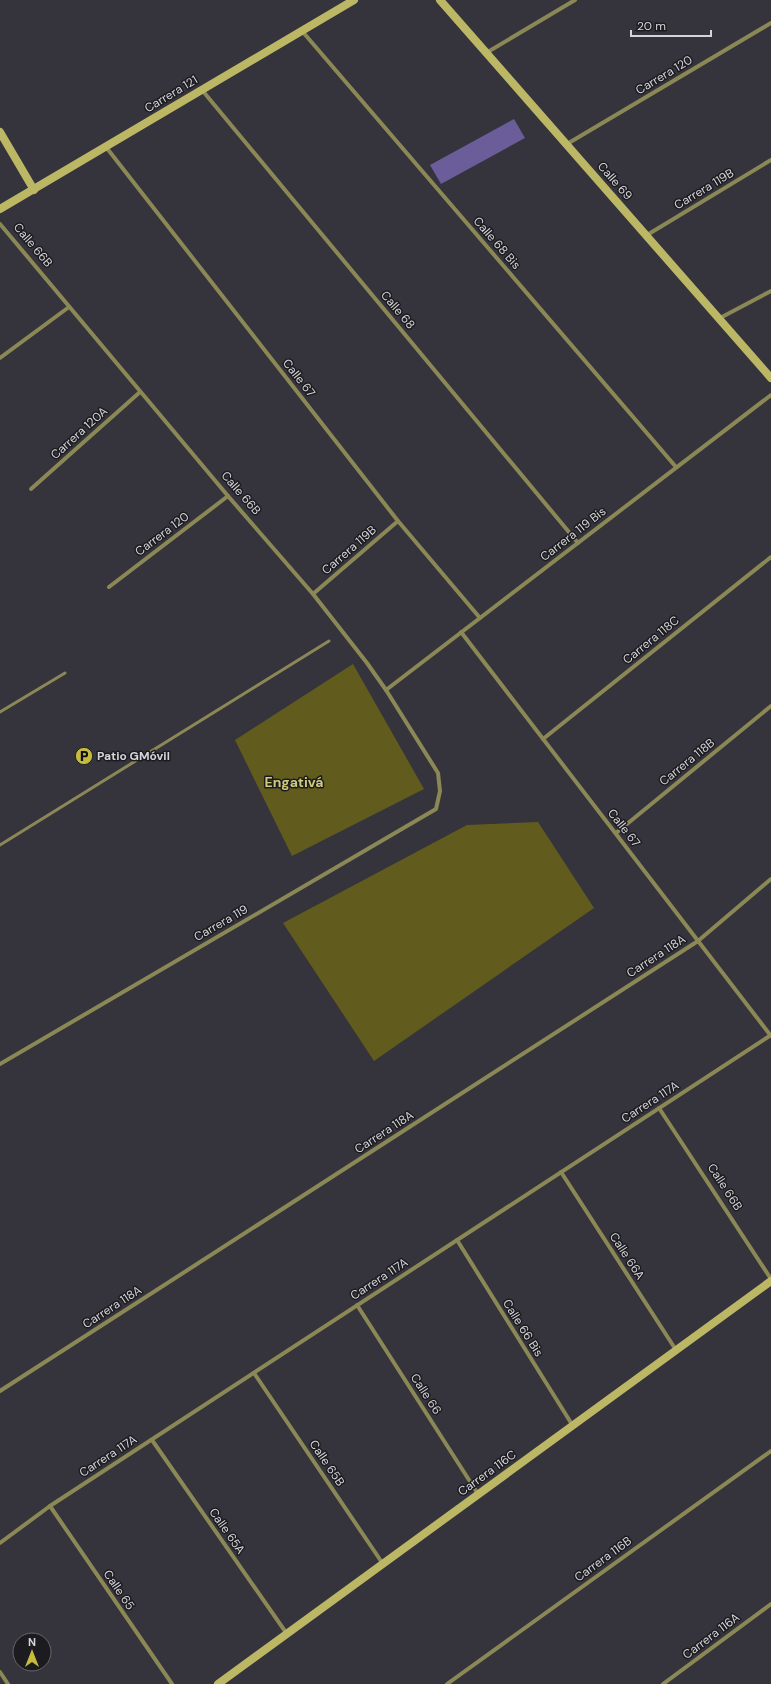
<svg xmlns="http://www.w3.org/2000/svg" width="771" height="1684" viewBox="0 0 771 1684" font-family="'DM Sans',sans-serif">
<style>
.green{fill:#615c1d}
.building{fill:#6a5d9a}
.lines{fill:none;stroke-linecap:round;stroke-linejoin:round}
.lane{stroke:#8b8856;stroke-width:3}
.street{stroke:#8b8856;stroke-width:4}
.secondary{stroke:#bcb764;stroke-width:8}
.labels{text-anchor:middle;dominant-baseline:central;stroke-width:3;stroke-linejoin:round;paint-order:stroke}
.street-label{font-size:12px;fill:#d5d4d9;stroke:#1c1c20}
.poi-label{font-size:12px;font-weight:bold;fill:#d5d4d9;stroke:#1c1c20;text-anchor:start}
.quarter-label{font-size:14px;font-weight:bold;fill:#d0cb7c;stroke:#1c1c20}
</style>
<rect width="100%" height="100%" fill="#35343c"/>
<g class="green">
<polygon points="353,664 424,789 292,856 235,740"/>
<polygon points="538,822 594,908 374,1061 283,923 467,825"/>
</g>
<polygon class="building" points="514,119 525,138 441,184 430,165"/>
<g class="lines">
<g class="lane">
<polyline points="0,712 65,673"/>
<polyline points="0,845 329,641"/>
</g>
<g class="street">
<polyline points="302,31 676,467"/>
<polyline points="486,53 575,0"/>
<polyline points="202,90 578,543"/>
<polyline points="567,144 771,23"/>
<polyline points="106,147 398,521 480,618"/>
<polyline points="0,224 228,496 313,594 367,663 386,690 438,773 440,791 436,809 0,1064"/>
<polyline points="647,235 771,160"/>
<polyline points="720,318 771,291"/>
<polyline points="0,358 69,307"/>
<polyline points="31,489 140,392"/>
<polyline points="109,587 228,496"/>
<polyline points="313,594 398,521"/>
<polyline points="461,632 771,1036"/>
<polyline points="386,690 771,395"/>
<polyline points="543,739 771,557"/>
<polyline points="616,833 771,706"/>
<polyline points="659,1108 771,1279"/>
<polyline points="561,1172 676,1350"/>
<polyline points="457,1240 573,1426"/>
<polyline points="357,1305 478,1494"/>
<polyline points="254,1373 383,1564"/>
<polyline points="0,1391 698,941 771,879"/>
<polyline points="152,1440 287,1634"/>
<polyline points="50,1506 172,1684"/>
<polyline points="0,1543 50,1506 771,1035"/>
<polyline points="0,1672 8,1684"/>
<polyline points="447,1684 771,1451"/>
<polyline points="663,1684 771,1604"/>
</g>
<g class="secondary">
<polyline points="440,0 771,378"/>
<polyline points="0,132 34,190"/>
<polyline points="0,209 354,0"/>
<polyline points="218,1684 771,1281"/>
</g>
</g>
<defs>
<symbol id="parking-disc" viewBox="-11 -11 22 22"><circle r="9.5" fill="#c5bc3d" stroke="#1c1c20"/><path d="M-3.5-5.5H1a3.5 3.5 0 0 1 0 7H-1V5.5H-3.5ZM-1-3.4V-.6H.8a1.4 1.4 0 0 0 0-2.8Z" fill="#111"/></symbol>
</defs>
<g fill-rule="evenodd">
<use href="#parking-disc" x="74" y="746" width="20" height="20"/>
</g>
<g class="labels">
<g class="street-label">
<text transform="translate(664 75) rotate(-31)">Carrera 120</text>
<text transform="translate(171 94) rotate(-31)">Carrera 121</text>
<text transform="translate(615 181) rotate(49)">Calle 69</text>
<text transform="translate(704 189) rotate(-31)">Carrera 119B</text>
<text transform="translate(497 243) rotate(49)">Calle 68 Bis</text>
<text transform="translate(33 245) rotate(50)">Calle 66B</text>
<text transform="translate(398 310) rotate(50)">Calle 68</text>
<text transform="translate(299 378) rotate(52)">Calle 67</text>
<text transform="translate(79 433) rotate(-42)">Carrera 120A</text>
<text transform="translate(241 493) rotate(49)">Calle 66B</text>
<text transform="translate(162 534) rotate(-37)">Carrera 120</text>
<text transform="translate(573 534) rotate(-38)">Carrera 119 Bis</text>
<text transform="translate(349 550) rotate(-41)">Carrera 119B</text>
<text transform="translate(651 640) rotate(-39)">Carrera 118C</text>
<text transform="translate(687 762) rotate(-39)">Carrera 118B</text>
<text transform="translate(624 828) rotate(52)">Calle 67</text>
<text transform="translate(221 923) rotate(-30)">Carrera 119</text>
<text transform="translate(656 956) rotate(-33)">Carrera 118A</text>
<text transform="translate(650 1102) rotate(-33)">Carrera 117A</text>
<text transform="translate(384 1132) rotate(-33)">Carrera 118A</text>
<text transform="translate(725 1187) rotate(57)">Calle 66B</text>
<text transform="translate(627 1256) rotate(57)">Calle 66A</text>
<text transform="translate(379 1279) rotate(-33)">Carrera 117A</text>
<text transform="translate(112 1307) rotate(-33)">Carrera 118A</text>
<text transform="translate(523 1328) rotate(58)">Calle 66 Bis</text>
<text transform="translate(426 1394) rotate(57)">Calle 66</text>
<text transform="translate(108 1456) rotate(-33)">Carrera 117A</text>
<text transform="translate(327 1463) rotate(56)">Calle 65B</text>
<text transform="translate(487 1473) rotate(-36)">Carrera 116C</text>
<text transform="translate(227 1531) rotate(55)">Calle 65A</text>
<text transform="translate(603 1559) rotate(-36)">Carrera 116B</text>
<text transform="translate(119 1590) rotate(56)">Calle 65</text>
<text transform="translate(711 1636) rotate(-37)">Carrera 116A</text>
</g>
<g class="poi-label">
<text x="97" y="756">Patio GMóvil</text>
</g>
<g class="quarter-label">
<text x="294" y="782">Engativá</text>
</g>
</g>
<g transform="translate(32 1652)"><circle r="19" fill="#1c1c20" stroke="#66666a"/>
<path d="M0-3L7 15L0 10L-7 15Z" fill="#c5bc3d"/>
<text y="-6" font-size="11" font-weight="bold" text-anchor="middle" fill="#d5d4d9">N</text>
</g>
<path d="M631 30v6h80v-6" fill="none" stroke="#d5d4d9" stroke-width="2"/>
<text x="637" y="30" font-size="12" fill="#d5d4d9" stroke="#1c1c20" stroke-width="3" paint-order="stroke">20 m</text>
</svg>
